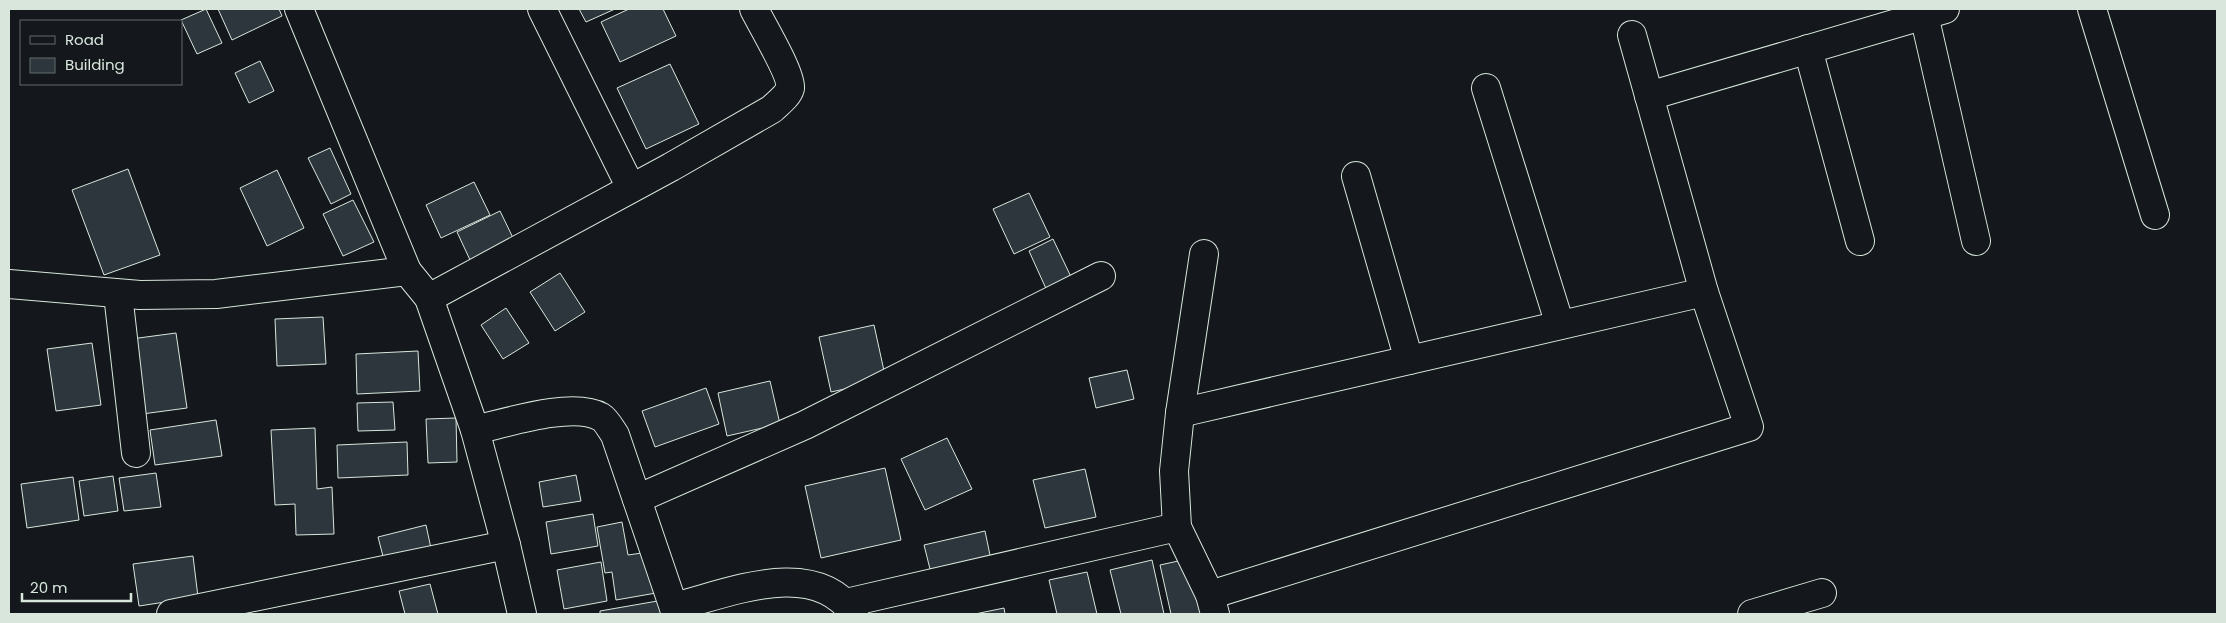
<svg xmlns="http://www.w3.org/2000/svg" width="2226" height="623" viewBox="0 0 2226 623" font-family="Poppins,sans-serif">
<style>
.building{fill:#2c363c;stroke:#d8e6dc}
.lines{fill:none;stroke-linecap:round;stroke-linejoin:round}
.street-casing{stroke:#d8e6dc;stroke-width:30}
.street{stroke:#14181c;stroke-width:28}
</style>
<rect width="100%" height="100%" fill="#14181c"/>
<g class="building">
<polygon points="206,9 222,43 197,54 181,20"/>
<polygon points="218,9 279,9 282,16 232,40"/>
<polygon points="579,9 615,9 586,22"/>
<polygon points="629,9 663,9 676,36 620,62 601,22"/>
<polygon points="260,61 274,91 249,103 235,73"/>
<polygon points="670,64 699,124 646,149 617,88"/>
<polygon points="330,148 351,194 331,204 308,158"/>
<polygon points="128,169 160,255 104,275 72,190"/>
<polygon points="277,170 304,228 267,246 240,188"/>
<polygon points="474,182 490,215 441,238 426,205"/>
<polygon points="1029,193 1050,237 1014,254 993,209"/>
<polygon points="353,200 374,242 343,256 323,214"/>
<polygon points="500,211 515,242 471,262 457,232"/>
<polygon points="1053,239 1073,281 1048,293 1029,251"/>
<polygon points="560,273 585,312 555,331 530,292"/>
<polygon points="506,308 529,343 503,359 481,325"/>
<polygon points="323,317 326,364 277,366 275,319"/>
<polygon points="874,325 886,380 831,392 819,337"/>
<polygon points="176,333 187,408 142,414 131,339"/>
<polygon points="92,343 101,405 56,411 47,349"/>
<polygon points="418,351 420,391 357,394 356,354"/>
<polygon points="1127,370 1134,399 1096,408 1089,378"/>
<polygon points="770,381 780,424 727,436 718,393"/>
<polygon points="706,388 719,424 655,447 642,411"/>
<polygon points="393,402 395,430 358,431 357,403"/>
<polygon points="456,418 457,462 428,463 426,419"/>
<polygon points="216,420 222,456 155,465 150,430"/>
<polygon points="315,428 317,489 332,487 334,534 296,535 295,504 275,505 271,430"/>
<polygon points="947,438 972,489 925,510 901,459"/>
<polygon points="407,442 408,475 338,478 337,445"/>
<polygon points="885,468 901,540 821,558 805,486"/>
<polygon points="1085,469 1096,517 1045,528 1033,480"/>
<polygon points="156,473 161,507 124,511 119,478"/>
<polygon points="576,475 581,501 543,507 539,482"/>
<polygon points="113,476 118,511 84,516 79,481"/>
<polygon points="73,477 79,520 27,528 21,484"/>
<polygon points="593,514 598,546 551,554 546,522"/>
<polygon points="622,522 628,555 649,552 656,593 616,600 612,572 605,573 597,527"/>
<polygon points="426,525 432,553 385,564 378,537"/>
<polygon points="985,531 991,560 931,573 924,545"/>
<polygon points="193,556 198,597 139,606 133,564"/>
<polygon points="1192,558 1204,614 1171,614 1160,565"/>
<polygon points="1152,560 1164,614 1121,614 1110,570"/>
<polygon points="601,562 607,601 564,609 557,570"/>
<polygon points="1087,572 1097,614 1057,614 1049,580"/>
<polygon points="430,584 438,614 405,614 399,591"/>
<polygon points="669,599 672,614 600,614 600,611"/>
<polygon points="1004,608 1005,614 975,614"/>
</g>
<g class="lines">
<defs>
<g id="street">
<polyline points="299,9 407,271 429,298 475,430 506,545 522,614"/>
<polyline points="542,9 631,188"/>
<polyline points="2092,9 2155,215"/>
<polyline points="1924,15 1976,241"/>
<polyline points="1808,49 1860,241"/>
<polyline points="1486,88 1560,325"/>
<polyline points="1649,96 1945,9"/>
<polyline points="1356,176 1409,360"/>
<polyline points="1204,254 1180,413 1174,471 1177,527 1210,595 1215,614"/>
<polyline points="9,284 140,295 216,294 407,271"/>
<polyline points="118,294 136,453"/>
<path d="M 429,298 L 671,167 L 772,109 C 778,103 788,96 790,88 C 792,75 761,23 754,9"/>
<polyline points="1180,413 1704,292"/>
<path d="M 475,430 C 506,423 573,401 601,417 C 606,420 611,429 615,435 L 676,614"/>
<polyline points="637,499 805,425 1101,276"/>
<polyline points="1210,595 1749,427 1704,292 1632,35"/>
<polyline points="846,603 1177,527"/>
<path d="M 674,607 C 730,593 814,556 854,614"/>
<polyline points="171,614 506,545"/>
<polyline points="1752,614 1822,593"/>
</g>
</defs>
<use href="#street" class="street-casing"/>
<use href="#street" class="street"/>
</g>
<rect width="2226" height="623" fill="none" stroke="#d8e6dc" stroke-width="20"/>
<rect x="20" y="20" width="162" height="65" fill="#14181c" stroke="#626a69"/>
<rect x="30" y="36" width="25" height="8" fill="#14181c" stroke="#626a69"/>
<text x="65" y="45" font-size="15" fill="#d8e6dc">Road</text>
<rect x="30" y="58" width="25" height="15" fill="#2c363c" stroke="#626a69"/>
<text x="65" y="70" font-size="15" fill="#d8e6dc">Building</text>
<path d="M22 593v8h109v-8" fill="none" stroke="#d8e6dc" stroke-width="2.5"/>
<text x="30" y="593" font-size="15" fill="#d8e6dc" stroke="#14181c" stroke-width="4" paint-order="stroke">20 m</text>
</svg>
